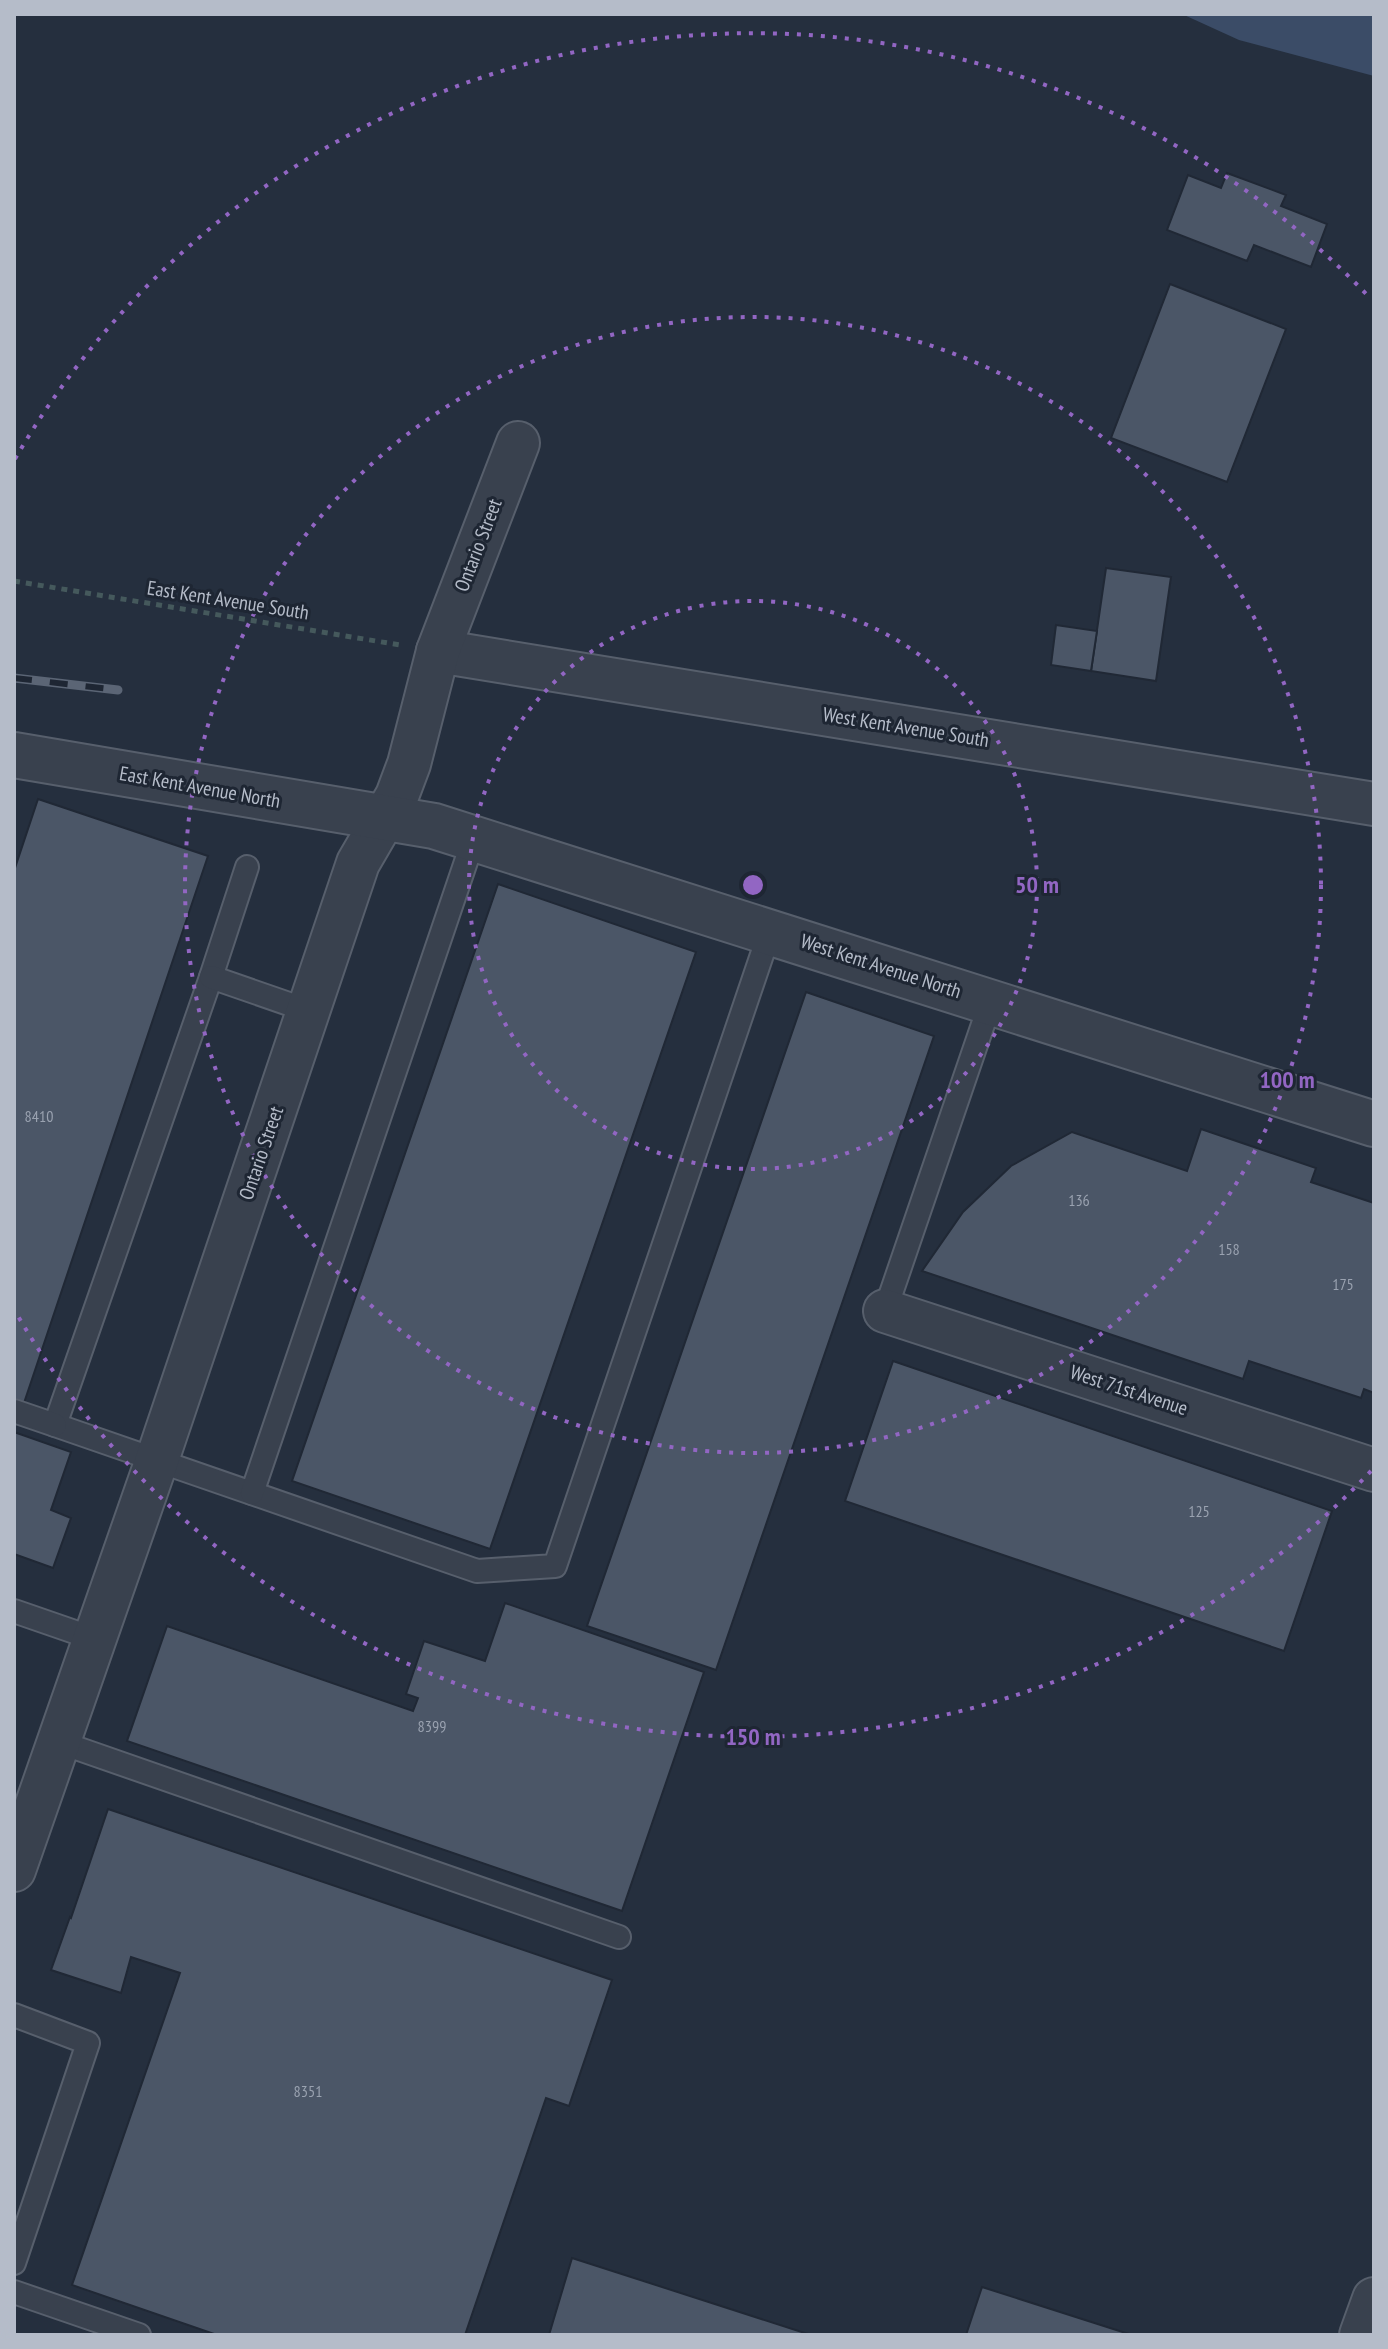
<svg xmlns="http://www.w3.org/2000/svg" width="1388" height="2349" viewBox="0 0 1388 2349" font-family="'PT Sans Narrow',sans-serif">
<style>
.water{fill:#3b4c67}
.building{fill:#4b5667;stroke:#202835;stroke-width:2}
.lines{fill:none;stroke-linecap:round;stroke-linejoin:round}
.service-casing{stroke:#575f6c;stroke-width:26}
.minor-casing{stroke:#575f6c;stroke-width:46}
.tertiary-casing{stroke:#575f6c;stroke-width:48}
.path{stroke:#45595c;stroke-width:5;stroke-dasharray:6 6;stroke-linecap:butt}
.service{stroke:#39414e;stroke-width:22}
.minor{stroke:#39414e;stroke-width:42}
.tertiary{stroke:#39414e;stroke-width:44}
.rail-casing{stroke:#5b6575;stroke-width:9}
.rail{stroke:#1e2633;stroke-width:6;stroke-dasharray:18;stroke-linecap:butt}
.ring{fill:none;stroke:#9266c3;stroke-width:4;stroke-dasharray:4 8}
.labels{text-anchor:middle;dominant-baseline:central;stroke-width:6;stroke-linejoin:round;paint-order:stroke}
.number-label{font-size:16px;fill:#9aa2b0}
.street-label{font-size:20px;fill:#b5bcc9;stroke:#1e2633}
.centre{fill:#9266c3;stroke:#1e2633;stroke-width:4}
.ring-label{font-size:24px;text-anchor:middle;font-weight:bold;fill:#9266c3;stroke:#1e2633;stroke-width:6;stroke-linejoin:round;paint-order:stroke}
</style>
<rect width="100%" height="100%" fill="#252f3e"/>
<polygon class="water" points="1182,14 1374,14 1374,76 1239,40"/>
<g class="building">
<polygon points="1227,173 1286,195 1281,206 1327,224 1311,267 1254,245 1247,261 1167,230 1188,175 1221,188"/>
<polygon points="1170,284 1286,329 1227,482 1111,438"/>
<polygon points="1106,568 1171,577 1156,681 1091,671"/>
<polygon points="1056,625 1097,631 1091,671 1051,665"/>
<polygon points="38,799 208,856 24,1403 14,1399 14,871"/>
<polygon points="498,884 696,952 490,1549 292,1481"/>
<polygon points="806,992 934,1036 716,1670 587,1626"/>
<polygon points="1201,1129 1316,1168 1311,1182 1374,1203 1374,1393 1364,1389 1361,1398 1249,1361 1243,1379 922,1271 963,1212 1011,1166 1072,1132 1187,1171"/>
<polygon points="893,1361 1332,1511 1284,1651 845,1501"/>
<polygon points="14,1432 71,1452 51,1510 71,1518 53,1568 14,1554"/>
<polygon points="505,1603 704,1672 622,1911 127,1741 167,1626 413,1711 418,1698 406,1694 424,1641 485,1661"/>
<polygon points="108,1809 612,1980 569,2106 546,2098 465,2335 217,2335 72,2285 180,1973 131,1957 121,1993 51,1970 70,1917 71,1918"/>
<polygon points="572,2258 811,2335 549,2335"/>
<polygon points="982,2287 1132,2335 966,2335"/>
</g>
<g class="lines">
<defs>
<g id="service">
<polyline points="247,867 211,977 55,1425 477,1571 555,1566 770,931"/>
<polyline points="211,977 309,1011"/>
<polyline points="885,1311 991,1001"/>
<polyline points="14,1411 55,1425"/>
<polyline points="252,1493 474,838"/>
<polyline points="14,1611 95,1639"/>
<polyline points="59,1742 619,1937"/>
<polyline points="14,2015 88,2043 14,2263"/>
<polyline points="14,2292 139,2335"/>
</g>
<g id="minor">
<polyline points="438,651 1374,804"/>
<polyline points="885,1311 1374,1470"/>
<polyline points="14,1870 157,1460 358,863 397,796 409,764 438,651 518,443"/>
<polyline points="1361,2335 1374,2299"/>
</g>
<polyline id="tertiary" points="14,755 434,826 1374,1124"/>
</defs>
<use href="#service" class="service-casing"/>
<use href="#minor" class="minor-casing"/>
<use href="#tertiary" class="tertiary-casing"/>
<polyline class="path" points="14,581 400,645"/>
<use href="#service" class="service"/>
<use href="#minor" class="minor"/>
<use href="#tertiary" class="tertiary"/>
<defs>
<polyline id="rail" points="14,678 118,690"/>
</defs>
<use href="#rail" class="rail-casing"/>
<use href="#rail" class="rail"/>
</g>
<g class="ring">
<circle cx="753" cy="885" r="284"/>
<circle cx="753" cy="885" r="568"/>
<path d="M1371 1471A852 852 0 0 1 15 1311M15 459A852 852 0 0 1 1371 299"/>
</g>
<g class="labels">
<g class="number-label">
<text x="39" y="1116">8410</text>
<text x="1079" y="1200">136</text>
<text x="1229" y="1249">158</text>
<text x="1343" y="1284">175</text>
<text x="1199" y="1511">125</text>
<text x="432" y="1726">8399</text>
<text x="308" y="2091">8351</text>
</g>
<g class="street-label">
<text transform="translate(478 545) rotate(-69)">Ontario Street</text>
<text transform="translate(228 600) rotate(9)">East Kent Avenue South</text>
<text transform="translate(906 727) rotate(9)">West Kent Avenue South</text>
<text transform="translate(200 787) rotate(10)">East Kent Avenue North</text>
<text transform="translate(881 966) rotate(18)">West Kent Avenue North</text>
<text transform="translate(261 1153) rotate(-71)">Ontario Street</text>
<text transform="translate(1129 1390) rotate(18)">West 71st Avenue</text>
</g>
</g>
<circle cx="753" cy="885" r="12" class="centre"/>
<g class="ring-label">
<text x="1037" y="893">50 m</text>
<text x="1287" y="1088">100 m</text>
<text x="753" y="1745">150 m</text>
</g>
<rect width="1388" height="2349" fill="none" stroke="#b5bcc9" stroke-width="32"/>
</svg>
